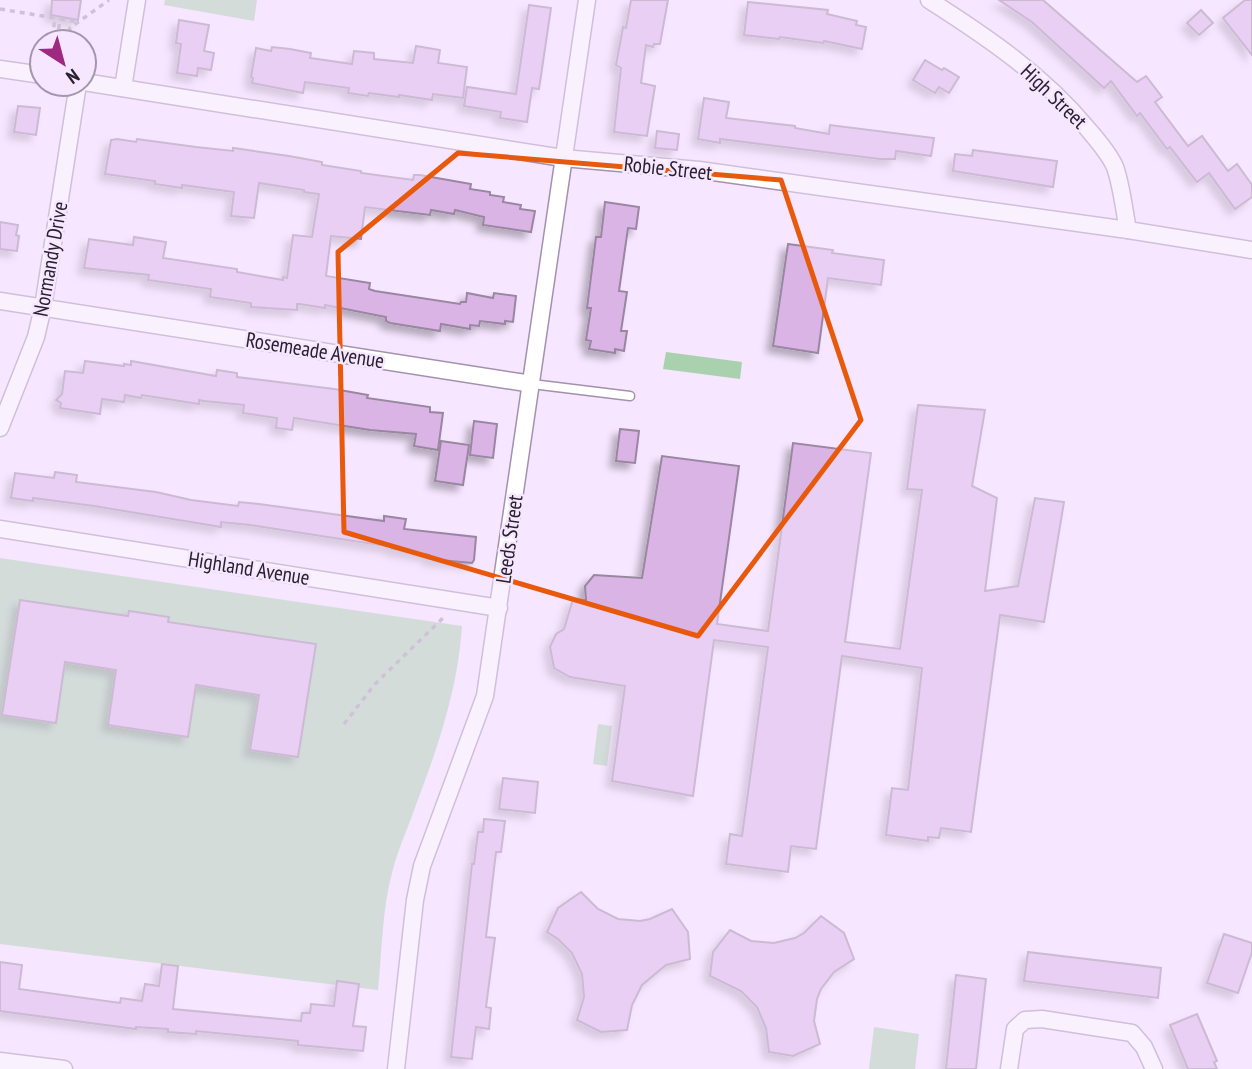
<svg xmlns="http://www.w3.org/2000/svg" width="1252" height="1069" viewBox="0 0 1252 1069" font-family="'PT Sans Narrow',sans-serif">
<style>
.green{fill:#aad1ae}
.building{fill:#d9b4e5;stroke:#9a86a1;stroke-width:2;filter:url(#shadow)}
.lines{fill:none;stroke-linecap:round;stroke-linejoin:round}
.lane-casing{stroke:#a391ad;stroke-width:11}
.street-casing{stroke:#a391ad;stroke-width:19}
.path{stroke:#a296a9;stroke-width:3.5;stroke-dasharray:5 5;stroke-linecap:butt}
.lane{stroke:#fff;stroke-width:8}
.street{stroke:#fff;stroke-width:16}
.marked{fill:none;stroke:#e8590c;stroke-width:5;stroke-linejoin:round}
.labels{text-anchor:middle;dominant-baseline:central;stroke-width:5;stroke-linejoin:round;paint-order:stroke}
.street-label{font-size:21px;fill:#28212c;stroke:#f6e6ff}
</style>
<defs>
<filter id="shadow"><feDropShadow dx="-6" dy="6" stdDeviation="3.5" flood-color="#0004"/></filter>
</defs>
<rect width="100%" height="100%" fill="#f6e6ff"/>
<g class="green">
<polygon points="165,0 257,0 254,21 164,5"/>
<polygon points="666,352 742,362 740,379 663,369"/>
<path d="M 0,558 L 462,626 C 458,688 439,744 417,802 C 409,826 398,848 392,873 C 382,910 382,952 378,990 L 0,944 Z"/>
<polygon points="598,724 612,726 607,766 593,764"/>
<polygon points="874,1027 919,1034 915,1069 869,1069"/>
</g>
<g class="building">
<polygon points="52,0 81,0 78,20 51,15"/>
<polygon points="631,0 668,0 660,44 654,44 653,47 646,45 641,83 655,86 647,136 614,132 621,68 616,65 623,27 626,28"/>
<polygon points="999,0 1043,0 1137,82 1146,76 1162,97 1155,102 1188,146 1202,136 1228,171 1237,164 1252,185 1252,197 1235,209 1209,173 1197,182 1170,147 1167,149 1140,113 1137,116 1111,81 1104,88 1032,22"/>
<polygon points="1245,0 1252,0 1252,55 1223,18"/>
<polygon points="748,2 828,10 827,14 857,21 856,25 866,27 862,49 824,41 823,43 780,37 779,39 744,35"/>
<polygon points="529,5 551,8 539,89 532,88 527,122 500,118 501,112 464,106 467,87 516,94"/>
<polygon points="1201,10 1213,23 1199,35 1187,23"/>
<polygon points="179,20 209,25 204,51 214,53 211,70 198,68 197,76 177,73 181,44 176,43"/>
<polygon points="416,46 440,50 438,63 467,67 463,98 433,94 432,100 399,95 399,97 369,93 368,96 348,93 349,88 305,82 303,93 252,83 253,78 251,77 256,48 271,51 272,47 290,49 311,53 310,58 352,64 354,51 374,53 374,59 413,63"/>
<polygon points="925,60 942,70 944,68 959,77 949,93 939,87 935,93 913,80"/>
<polygon points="704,98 729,102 726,118 795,126 795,128 829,134 830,125 934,138 931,156 896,151 895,159 880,159 720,139 720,143 698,139"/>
<polygon points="18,106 40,108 36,135 14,132"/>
<polygon points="657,131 679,134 677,150 655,148"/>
<polygon points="117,139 136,142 137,139 196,147 233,151 233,148 289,156 322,162 322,165 361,171 361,173 413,180 414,175 420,175 471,184 470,189 490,192 490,195 504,197 503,202 521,205 520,209 535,211 531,232 483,225 484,217 455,210 454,214 431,210 430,215 365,207 361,239 331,236 326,276 370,283 369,289 375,291 460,304 461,302 466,302 467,293 493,298 494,293 516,296 513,322 505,321 505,324 480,321 479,326 470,325 470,329 441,324 440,331 390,323 386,321 386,317 325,305 325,308 300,304 297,304 297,310 251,307 251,303 210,297 211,289 148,280 149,275 84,268 89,239 133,245 134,237 166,242 163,258 237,269 237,272 283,280 283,277 287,278 293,235 312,237 319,194 304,192 304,190 259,183 254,218 231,216 234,192 182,185 182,188 155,184 155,181 105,174 111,140"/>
<polygon points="973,150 1057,161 1053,187 953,171 955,154 972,156"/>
<polygon points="605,202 639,207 636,229 628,228 619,291 627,292 621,331 627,331 624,351 615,349 615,353 589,349 591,341 586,340 591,308 587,308 594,253 596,237 601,237"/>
<polygon points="0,222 18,225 16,235 19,236 17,251 0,249"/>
<polygon points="788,244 833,250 832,253 884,260 881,285 828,278 818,353 773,346"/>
<polygon points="85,361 124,366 124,364 131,365 131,361 216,376 217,370 237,373 237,377 334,389 368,395 367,398 430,407 430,412 443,413 438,450 414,446 416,434 370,430 294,418 292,430 276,428 277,418 243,413 244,405 204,401 199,400 199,404 142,395 141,398 125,395 124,402 102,399 100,414 60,408 61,403 56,400 62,394 65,371 83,373"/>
<polygon points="918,405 985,410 972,486 997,498 985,591 1018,586 1035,498 1064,502 1044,622 1000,615 971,832 941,828 939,838 928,837 928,841 886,835 892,788 908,790 922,668 842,656 816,849 791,846 788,872 726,864 730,834 742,836 768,647 714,640 693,796 612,781 625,686 570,677 554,668 550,647 556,634 564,629 573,599 586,600 585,586 594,575 642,578 662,456 739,466 717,624 768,631 793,443 871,453 845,642 900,649 922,490 907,489"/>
<polygon points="474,421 497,424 493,458 470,455"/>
<polygon points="620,429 639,431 635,463 616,461"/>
<polygon points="441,441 469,445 463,485 435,481"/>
<polygon points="55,472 77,475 76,482 156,492 191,500 238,506 239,502 259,504 384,521 384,516 406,519 404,529 476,537 474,560 472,563 429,559 429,555 392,549 393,547 250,525 221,522 221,527 94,506 33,498 33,501 11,498 15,473 54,478"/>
<polygon points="20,600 128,616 129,611 169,617 168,622 316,644 298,757 250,750 259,695 196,685 188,737 108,725 116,670 65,662 56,723 2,715"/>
<polygon points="503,778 538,782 535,813 499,809"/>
<polygon points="484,819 505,821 501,852 496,852 486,937 495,938 486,1007 491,1008 489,1029 476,1027 472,1059 451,1057 472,864 474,864 478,832 483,832"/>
<polygon points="581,892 598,909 618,919 640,921 650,919 672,909 688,932 690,959 666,965 642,985 632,1005 627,1030 601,1032 577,1020 584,997 582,974 572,953 558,939 547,932 558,908"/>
<polygon points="821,916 844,933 854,959 834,972 821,989 817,999 814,1021 820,1044 793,1056 769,1052 766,1028 757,1007 741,991 710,976 713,952 730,930 751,941 774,943 795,938 804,933"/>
<polygon points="1224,934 1252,943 1252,952 1238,993 1207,983"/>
<polygon points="1028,952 1161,968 1158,998 1024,981"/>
<polygon points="0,962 22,965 19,989 120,1003 121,998 142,1001 145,984 159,986 162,964 178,966 173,1009 301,1021 302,1013 310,1013 311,1004 334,1006 337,981 359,984 353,1026 366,1027 363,1051 298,1045 298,1041 196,1031 196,1034 168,1032 168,1029 136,1027 136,1029 0,1011"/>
<polygon points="956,975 986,979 976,1069 946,1069"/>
<polygon points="1197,1014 1217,1061 1214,1062 1217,1069 1188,1069 1170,1025"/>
</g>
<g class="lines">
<defs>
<polyline id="lane" points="532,384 630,396"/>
<g id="street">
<path d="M 929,0 C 987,37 1043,75 1087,128 C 1097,140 1109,153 1115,167 C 1122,187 1124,210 1128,230"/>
<polyline points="0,69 42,75"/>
<polyline points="84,82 563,158 699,170 1128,230 1252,250"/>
<polyline points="123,88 137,0"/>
<polyline points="0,301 532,384"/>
<polyline points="0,428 36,337 43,307 78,84"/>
<polyline points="0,529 499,608"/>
<polyline points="0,1061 64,1069"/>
<polyline points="396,1069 415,900 422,866 485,696 587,0"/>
<polyline points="1009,1069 1015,1029 1025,1020 1042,1019 1132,1033 1144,1047 1154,1069"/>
</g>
</defs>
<use href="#lane" class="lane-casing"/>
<use href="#street" class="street-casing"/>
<g class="path">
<polyline points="0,9 55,18 53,33 58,33 60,19 78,22"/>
<polyline points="68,42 70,28 109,0"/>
<polyline points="344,724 375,684 445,616"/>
</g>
<use href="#lane" class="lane"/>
<use href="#street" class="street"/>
</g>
<path d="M0 0H1252V1069H0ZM 458,153 L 781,180 L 861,420 L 698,636 L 344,532 L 338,252 Z" fill="#f6e6ff" fill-opacity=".55" fill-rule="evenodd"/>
<path class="marked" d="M 458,153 L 781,180 L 861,420 L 698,636 L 344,532 L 338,252 Z"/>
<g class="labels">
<g class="street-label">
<text transform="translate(1054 96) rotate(44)">High Street</text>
<text transform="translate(668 168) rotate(6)">Robie Street</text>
<text transform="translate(50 259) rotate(-80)">Normandy Drive</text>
<text transform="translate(315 350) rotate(9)">Rosemeade Avenue</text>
<text transform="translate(509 539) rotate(-82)">Leeds Street</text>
<text transform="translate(249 568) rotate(9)">Highland Avenue</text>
</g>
</g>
<g transform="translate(63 63) rotate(144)"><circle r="33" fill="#f6e6ff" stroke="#a497ab" stroke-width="2"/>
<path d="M0-5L12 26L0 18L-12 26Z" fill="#9f2880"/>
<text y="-10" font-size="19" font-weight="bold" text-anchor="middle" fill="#28212c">N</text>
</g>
</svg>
